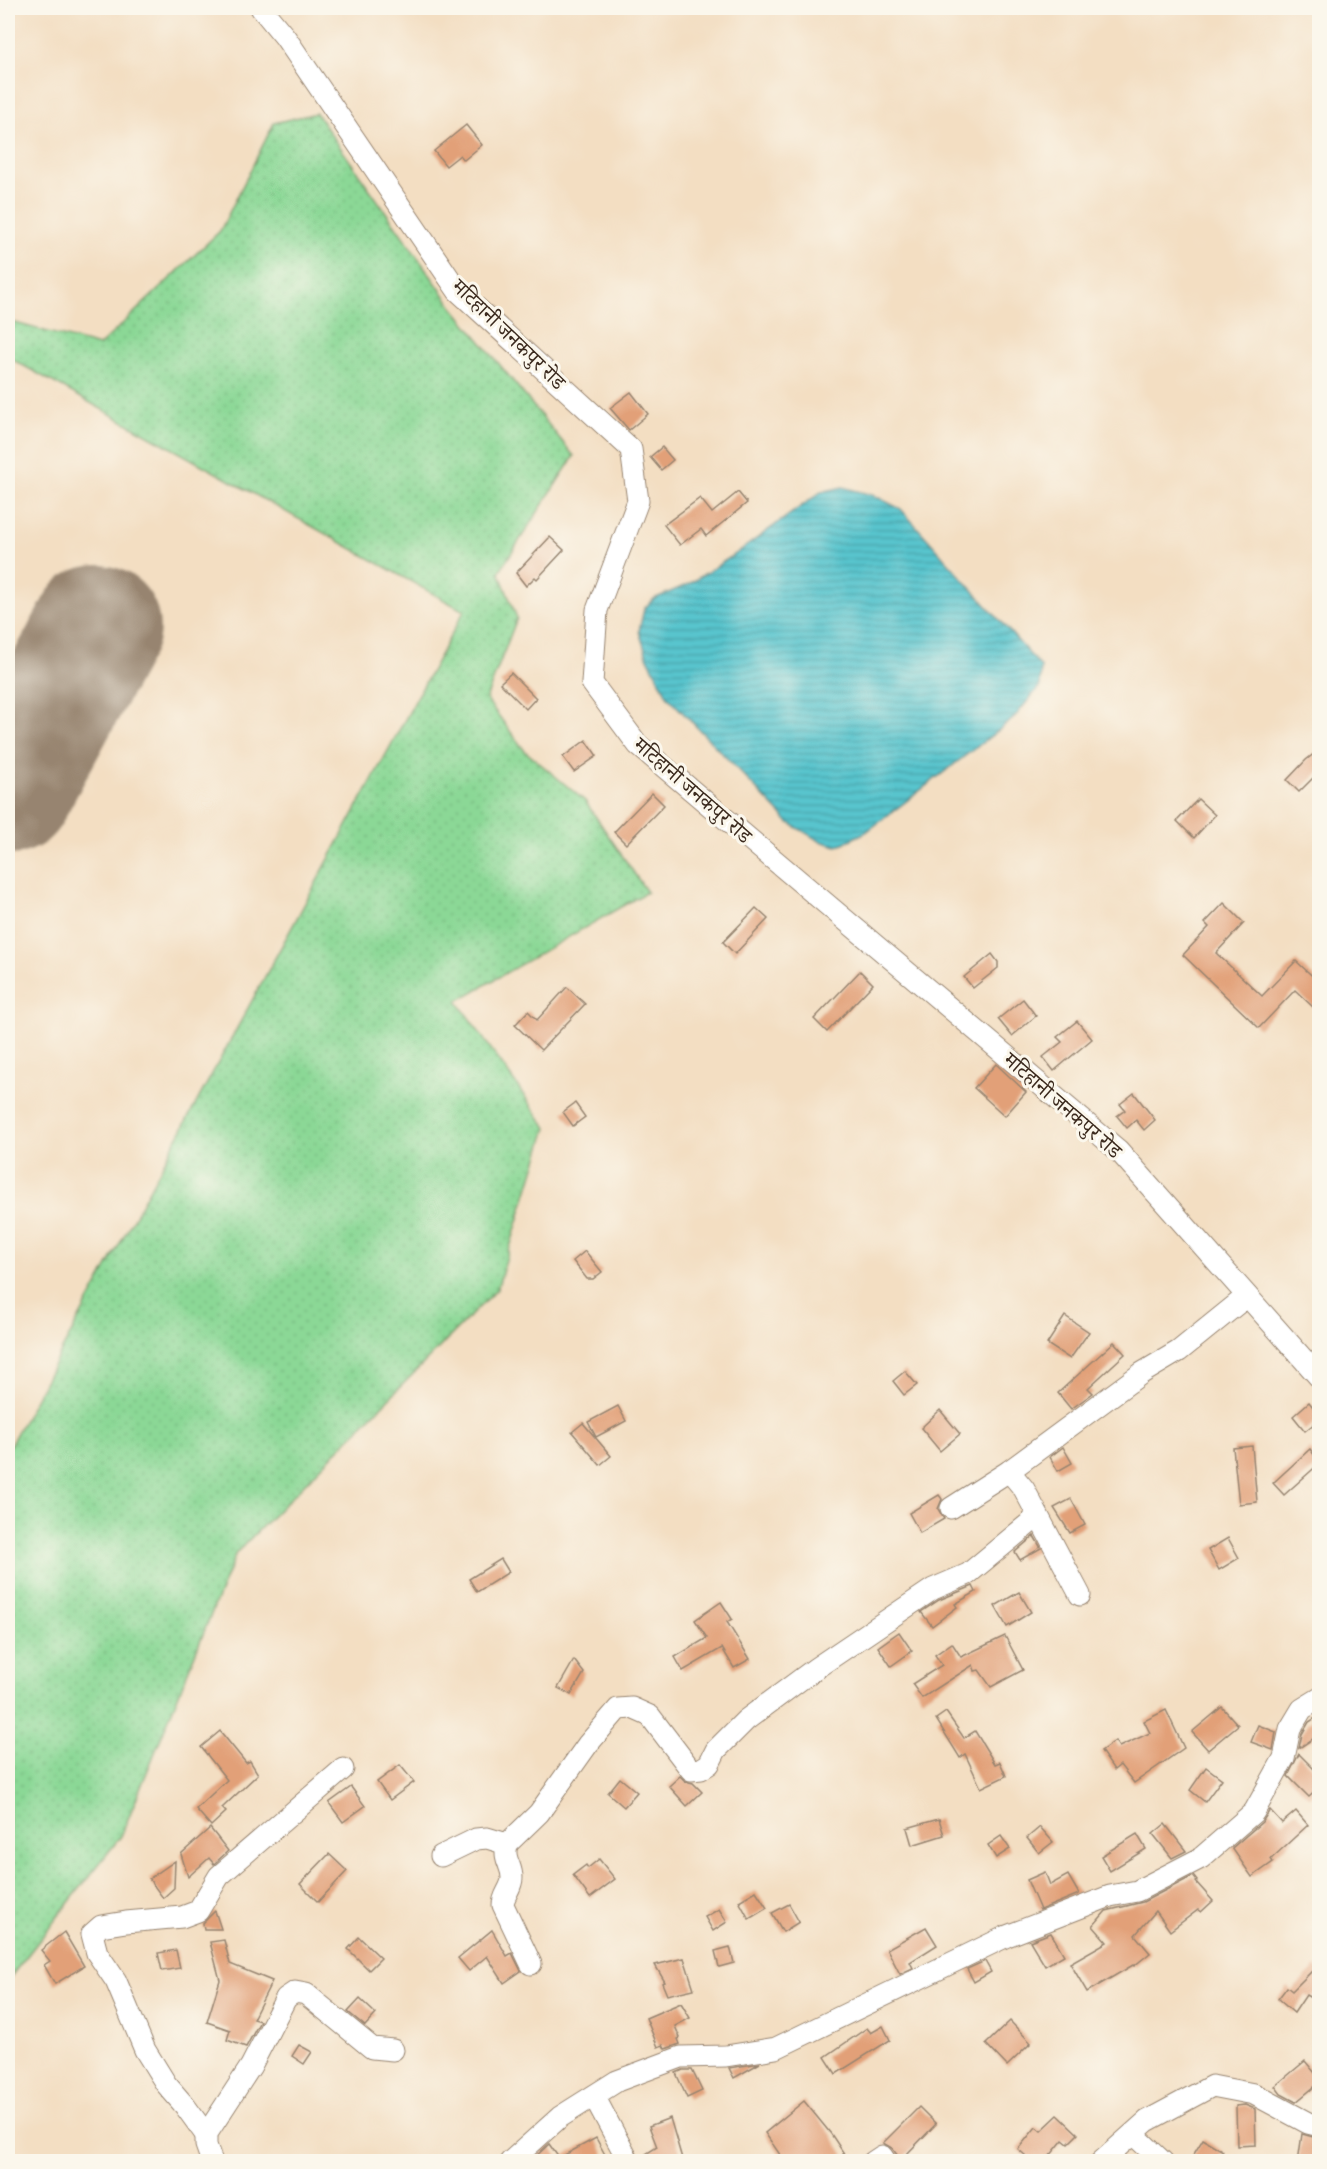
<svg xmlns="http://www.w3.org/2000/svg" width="1327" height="2169" viewBox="0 0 1327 2169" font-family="'EB Garamond','Noto Serif Devanagari',serif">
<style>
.grass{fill:url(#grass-dots);stroke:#63815a;stroke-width:1.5}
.water{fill:url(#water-rules);stroke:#4a7876;stroke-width:1.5}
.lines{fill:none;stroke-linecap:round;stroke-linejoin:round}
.runway{stroke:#978470;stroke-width:124}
.building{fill:#e2a078}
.minor-casing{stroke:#978470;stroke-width:23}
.minor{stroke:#fff;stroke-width:21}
.labels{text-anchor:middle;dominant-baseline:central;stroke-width:6;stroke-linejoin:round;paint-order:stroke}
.street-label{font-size:21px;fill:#3b2a1e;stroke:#fbf7ec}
</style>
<defs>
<pattern id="grass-dots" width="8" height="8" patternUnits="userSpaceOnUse" patternTransform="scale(1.5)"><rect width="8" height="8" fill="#8bd896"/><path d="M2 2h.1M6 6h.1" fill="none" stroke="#79ba81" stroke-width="1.8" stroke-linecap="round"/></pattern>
<pattern id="water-rules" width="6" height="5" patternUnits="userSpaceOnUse" patternTransform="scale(1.5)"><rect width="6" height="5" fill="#58c5ce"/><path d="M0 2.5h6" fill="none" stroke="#4aa0a7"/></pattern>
</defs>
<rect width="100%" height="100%" fill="#fbf7ec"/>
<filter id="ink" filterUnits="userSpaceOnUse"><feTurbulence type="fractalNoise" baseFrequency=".0167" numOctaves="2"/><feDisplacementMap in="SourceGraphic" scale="12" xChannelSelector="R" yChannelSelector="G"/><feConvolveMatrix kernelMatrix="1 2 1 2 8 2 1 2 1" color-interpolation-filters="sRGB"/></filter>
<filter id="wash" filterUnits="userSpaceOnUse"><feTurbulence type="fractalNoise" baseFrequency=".008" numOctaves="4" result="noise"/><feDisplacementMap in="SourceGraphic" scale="24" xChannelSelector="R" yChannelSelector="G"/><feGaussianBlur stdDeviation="1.35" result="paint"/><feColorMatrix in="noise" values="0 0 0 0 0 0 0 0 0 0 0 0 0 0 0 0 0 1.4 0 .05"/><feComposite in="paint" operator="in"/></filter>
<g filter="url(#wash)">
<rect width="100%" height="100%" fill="#f3dec2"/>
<polygon class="grass" points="316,113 452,306 574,456 499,572 517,618 486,699 525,751 585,801 647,892 457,1001 547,1128 497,1289 236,1553 121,1836 8,1980 8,1449 464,611 8,357 8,321 99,346 220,231 274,123"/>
<polygon class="water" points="843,487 875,496 901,509 1041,667 1040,686 1013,719 866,832 837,846 820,841 789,823 668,697 647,656 639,631 644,609 654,599 689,584 734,555 821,492"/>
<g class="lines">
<polyline class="runway" points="8,793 98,627"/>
</g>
<g id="blocks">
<g class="building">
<polygon points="466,125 482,145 464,160 460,155 446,166 434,151"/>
<polygon points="631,392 648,414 629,430 610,408"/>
<polygon points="662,447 673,460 661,470 650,457"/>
<polygon points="738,492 747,503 706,536 701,529 680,545 664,525 700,498 712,513"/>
<polygon points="550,537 564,550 537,579 535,577 526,586 516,573"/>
<polygon points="511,673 536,698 526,709 500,683"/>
<polygon points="586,740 597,756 574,772 563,757"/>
<polygon points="1320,749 1320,771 1299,792 1287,780 1306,760"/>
<polygon points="652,793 664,805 626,844 614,832"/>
<polygon points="1198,799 1215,815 1194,838 1177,821"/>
<polygon points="1224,903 1244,923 1216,953 1262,996 1296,961 1320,983 1320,1000 1313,1007 1295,990 1259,1028 1183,955 1209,927 1205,923"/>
<polygon points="756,908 768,919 735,954 723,942"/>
<polygon points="992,954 998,962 998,968 973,988 964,977"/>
<polygon points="860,971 873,984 827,1032 814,1019"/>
<polygon points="567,987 585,1004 541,1050 515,1025 528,1011 537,1020"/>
<polygon points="1023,999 1036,1016 1012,1036 998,1019"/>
<polygon points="1077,1021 1092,1039 1054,1071 1043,1057 1062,1042 1057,1037"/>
<polygon points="996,1064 1026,1092 1005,1116 974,1088"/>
<polygon points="1134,1093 1155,1120 1144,1130 1136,1120 1127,1128 1117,1116 1125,1110 1120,1104"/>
<polygon points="575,1103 585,1117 573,1126 563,1112"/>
<polygon points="585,1251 602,1272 593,1279 587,1279 573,1261"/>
<polygon points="1065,1316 1089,1332 1070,1359 1047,1344"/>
<polygon points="1114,1342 1125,1354 1088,1388 1093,1393 1071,1409 1058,1393"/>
<polygon points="905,1371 917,1385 904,1395 893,1381"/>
<polygon points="1309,1402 1320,1416 1320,1419 1305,1431 1293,1416"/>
<polygon points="618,1406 626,1421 596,1437 588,1422"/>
<polygon points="940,1410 960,1434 940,1451 921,1428"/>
<polygon points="583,1423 611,1456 600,1465 572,1432"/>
<polygon points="1252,1446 1257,1502 1239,1504 1233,1448"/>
<polygon points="1063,1447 1072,1463 1058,1471 1050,1457"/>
<polygon points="1310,1449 1320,1463 1284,1495 1273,1483"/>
<polygon points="939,1495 942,1499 938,1509 944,1519 920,1533 909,1513"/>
<polygon points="1071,1499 1085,1525 1070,1533 1054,1508"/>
<polygon points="1034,1536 1041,1548 1020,1560 1015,1552"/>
<polygon points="1228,1538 1239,1558 1219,1570 1208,1550"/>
<polygon points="501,1559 509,1572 477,1592 469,1579"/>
<polygon points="973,1586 976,1592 955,1604 957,1607 932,1626 921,1612 939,1600"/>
<polygon points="1019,1592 1031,1612 1007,1627 995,1606"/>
<polygon points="721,1602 732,1619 727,1622 750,1659 734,1668 722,1648 683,1671 675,1657 707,1638 695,1620"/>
<polygon points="899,1632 912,1651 891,1666 878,1647"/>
<polygon points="1005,1636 1023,1670 991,1687 979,1670 975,1671 973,1665 922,1698 912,1684 942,1665 935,1655 952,1643 961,1657"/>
<polygon points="574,1660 584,1673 571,1695 558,1688"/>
<polygon points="1222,1707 1238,1725 1208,1750 1192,1732"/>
<polygon points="1166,1710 1184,1748 1134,1783 1120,1765 1114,1770 1101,1751 1115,1741 1119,1747 1150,1733 1144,1721"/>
<polygon points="946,1712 964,1738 975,1731 995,1764 1000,1762 1006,1776 981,1788 965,1754 960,1758 936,1719"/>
<polygon points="1320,1715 1320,1734 1299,1748 1302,1734 1309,1722"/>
<polygon points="1258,1725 1276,1732 1273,1750 1251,1742"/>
<polygon points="220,1731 246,1763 250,1761 258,1774 222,1808 226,1812 211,1826 196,1809 227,1780 201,1747"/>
<polygon points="1299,1754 1320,1775 1320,1787 1309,1797 1288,1776"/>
<polygon points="400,1765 414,1782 390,1800 377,1782"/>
<polygon points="1206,1767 1222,1779 1205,1802 1190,1790"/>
<polygon points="680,1776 685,1781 693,1783 702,1792 687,1806 669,1786"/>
<polygon points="620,1778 637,1792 624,1807 608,1793"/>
<polygon points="351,1787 365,1806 343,1822 329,1803"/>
<polygon points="1270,1810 1282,1823 1296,1811 1308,1825 1271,1859 1273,1862 1252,1877 1232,1848 1262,1822"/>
<polygon points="939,1819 944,1835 912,1845 907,1828"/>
<polygon points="1165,1824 1186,1851 1172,1858 1153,1834"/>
<polygon points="1040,1827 1053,1842 1039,1853 1027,1838"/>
<polygon points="210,1828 228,1851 214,1864 209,1858 188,1877 181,1854"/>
<polygon points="1137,1834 1146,1849 1110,1871 1101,1856"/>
<polygon points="1001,1836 1010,1849 996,1858 988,1845"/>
<polygon points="329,1854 347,1871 318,1902 300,1884"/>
<polygon points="599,1859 615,1879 590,1898 573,1875 586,1865 588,1868"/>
<polygon points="175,1861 174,1888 163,1898 149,1879"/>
<polygon points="1045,1872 1050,1885 1068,1875 1079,1894 1040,1910 1027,1880"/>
<polygon points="1193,1876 1197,1881 1196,1882 1213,1901 1201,1912 1198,1910 1170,1931 1156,1911 1135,1935 1150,1953 1134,1966 1133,1965 1087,1992 1070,1963 1107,1942 1093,1926 1106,1911 1143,1902"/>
<polygon points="756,1891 767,1908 749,1919 739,1901"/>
<polygon points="789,1904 799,1922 783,1932 772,1913"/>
<polygon points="719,1909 727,1922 713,1931 705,1917"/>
<polygon points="215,1911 221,1929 204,1929 203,1923"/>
<polygon points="926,1927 937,1945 910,1962 913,1968 900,1974 887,1949"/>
<polygon points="492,1930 507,1956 512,1953 521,1971 504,1983 487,1956 469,1971 458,1958"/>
<polygon points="64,1932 84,1966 55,1984 44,1965 50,1961 41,1950"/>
<polygon points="1051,1933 1064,1955 1045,1966 1030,1941"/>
<polygon points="359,1937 381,1958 369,1970 348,1949"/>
<polygon points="224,1940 230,1964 272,1981 253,2019 260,2021 246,2047 227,2040 230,2030 207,2022 220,1980 210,1942"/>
<polygon points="730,1947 734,1963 719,1967 715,1951"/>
<polygon points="176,1950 180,1968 162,1971 158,1953"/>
<polygon points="684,1958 694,1989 667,1995 662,1983 665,1982 655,1965"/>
<polygon points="985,1961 991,1972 974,1982 967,1969"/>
<polygon points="1316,1967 1320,1970 1317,1978 1320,1980 1320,1989 1311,1998 1306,1995 1294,2013 1278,1999 1287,1987 1292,1991"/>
<polygon points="360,1999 376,2014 365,2026 348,2012"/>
<polygon points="681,2003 690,2018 675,2026 680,2038 678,2039 680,2044 665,2049 663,2045 658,2047 646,2018"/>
<polygon points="1010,2021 1031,2043 1007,2066 986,2044"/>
<polygon points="883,2026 890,2040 836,2074 825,2057 867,2028 871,2033"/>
<polygon points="299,2045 312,2052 304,2064 292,2056"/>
<polygon points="1305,2061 1320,2079 1320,2082 1296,2102 1281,2094 1275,2086"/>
<polygon points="760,2063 734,2078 729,2068"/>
<polygon points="683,2070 692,2070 702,2091 687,2098 676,2073"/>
<polygon points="804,2101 831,2134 845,2155 835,2162 785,2162 765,2133"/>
<polygon points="1245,2105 1255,2109 1256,2145 1237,2146 1236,2106"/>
<polygon points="919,2107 936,2124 901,2160 892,2148 883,2143"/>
<polygon points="1058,2115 1078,2134 1068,2144 1063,2140 1045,2162 1033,2162 1018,2149 1036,2127 1041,2131"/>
<polygon points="670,2118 683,2162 642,2162 641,2157 657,2147 649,2126"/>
<polygon points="1302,2134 1317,2138 1313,2162 1298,2162"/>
<polygon points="596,2138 609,2162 530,2162 549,2144 559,2158"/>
<polygon points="1203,2139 1223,2151 1217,2162 1189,2162"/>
</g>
</g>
</g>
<g filter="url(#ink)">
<use href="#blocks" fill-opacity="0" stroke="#978470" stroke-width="1.5"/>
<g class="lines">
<defs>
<g id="minor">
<polyline points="261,8 285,37 458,291 631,449 638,501 597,610 592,683 638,745 1118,1150 1320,1378"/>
<polyline points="1009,1471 1024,1489 1080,1595"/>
<polyline points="951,1508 1009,1471 1142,1373 1179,1351 1247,1296"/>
<path d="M 507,1844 C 503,1861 512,1864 512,1878 C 512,1888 503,1895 503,1905 L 531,1964"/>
<polyline points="441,1856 476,1839 487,1838 507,1844 539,1813 588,1744 618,1709 632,1708 650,1716 691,1770 701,1769 709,1764 716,1750 746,1720 816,1668 933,1589 968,1574 1038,1516"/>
<polyline points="594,2096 629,2162"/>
<polyline points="1133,2134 1163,2162"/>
<polyline points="206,2135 185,2106 166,2084 145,2050 116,1981 97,1953 92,1934 101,1926 126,1922 182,1917 198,1911 219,1876 343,1769"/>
<polyline points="212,2162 206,2145 206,2135 251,2066 286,1998 295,1992 306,1994 372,2048 393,2050"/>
<polyline points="510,2162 560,2117 617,2081 681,2057 726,2056 776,2048 1007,1936 1110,1896 1137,1891 1201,1858 1254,1812 1284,1758 1290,1729 1302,1709 1320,1698"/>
<polyline points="873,2162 882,2156 886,2162"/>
<polyline points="1101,2162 1147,2121 1212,2086 1254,2094 1308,2123 1320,2126"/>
</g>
</defs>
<use href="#minor" class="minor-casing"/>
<use href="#minor" class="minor"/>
</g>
</g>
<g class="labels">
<g class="street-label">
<text transform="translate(509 334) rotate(44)">मटिहानी जनकपुर रोड</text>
<text transform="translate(693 790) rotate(41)">मटिहानी जनकपुर रोड</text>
<text transform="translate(1063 1105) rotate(41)">मटिहानी जनकपुर रोड</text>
</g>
</g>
<rect width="1327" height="2169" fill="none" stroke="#fbf7ec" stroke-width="30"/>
</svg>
